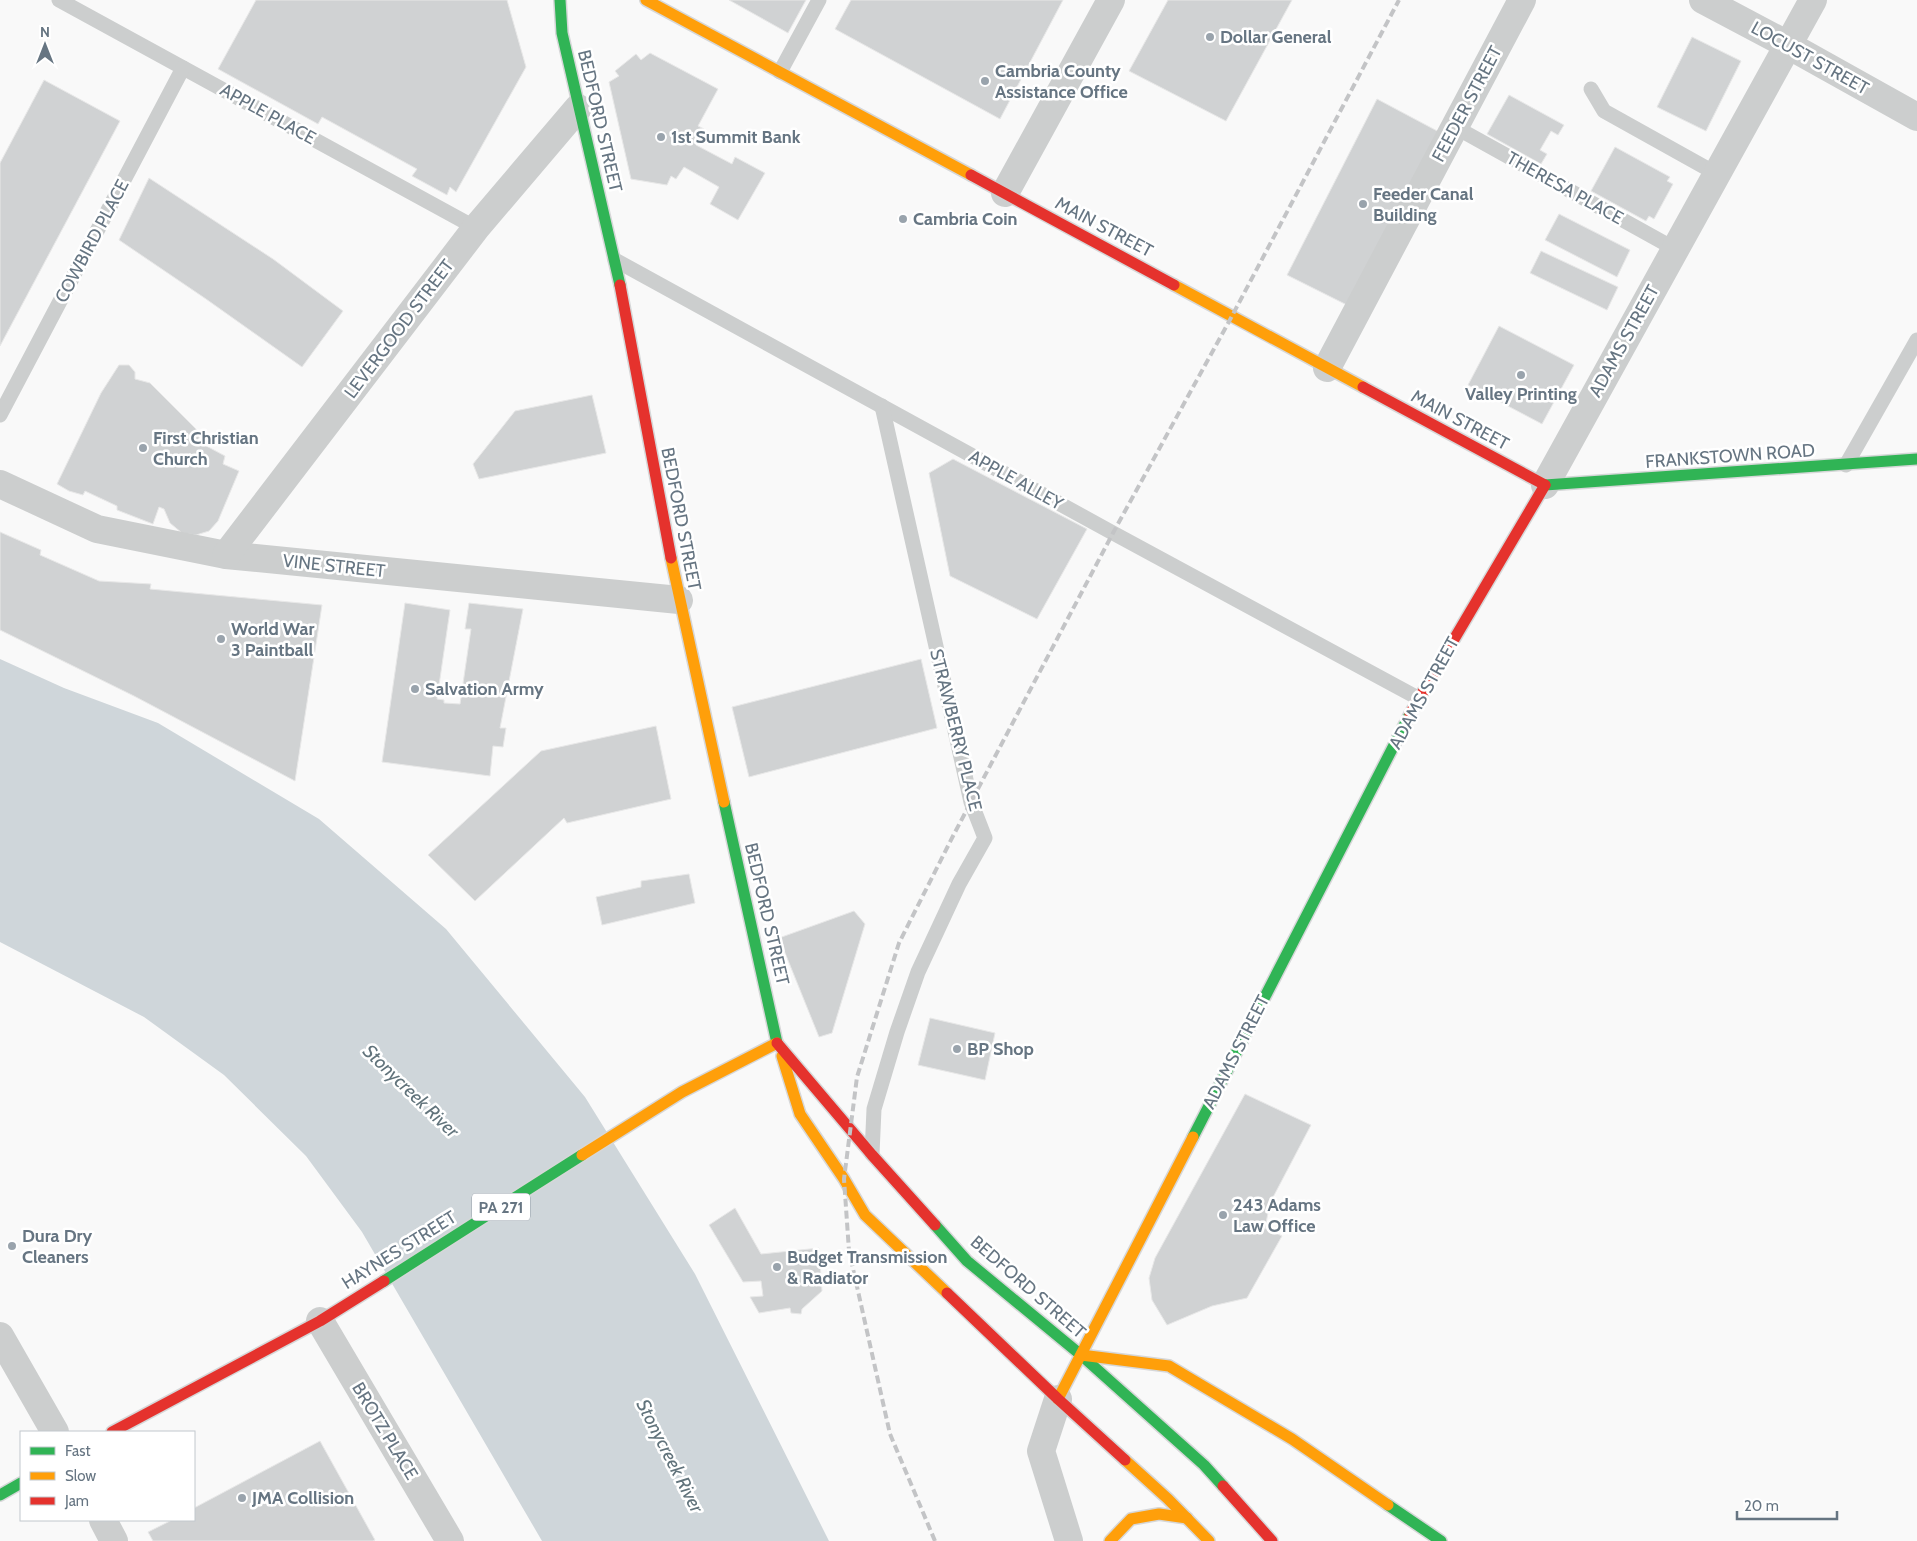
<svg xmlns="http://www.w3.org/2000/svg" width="1917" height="1541" viewBox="0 0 1917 1541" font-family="Cabin,sans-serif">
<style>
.water{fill:#cfd6da}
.building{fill:#d0d2d3;stroke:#e8e8e8}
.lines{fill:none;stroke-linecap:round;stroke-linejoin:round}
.fast-casing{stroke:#d6d7d8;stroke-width:14}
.slow-casing{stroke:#d6d7d8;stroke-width:14}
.jam-casing{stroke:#d6d7d8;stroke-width:14}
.lane{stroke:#cccece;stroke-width:15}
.street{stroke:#cccece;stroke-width:28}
.fast{stroke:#30b455;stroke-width:11}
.slow{stroke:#ff9f0a;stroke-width:11}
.jam{stroke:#e5322d;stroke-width:11}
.rail{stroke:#c3c4c6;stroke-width:4;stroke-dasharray:8 4;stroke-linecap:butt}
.poi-dot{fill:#99a3ac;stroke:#fff;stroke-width:2}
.labels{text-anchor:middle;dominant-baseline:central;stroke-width:5;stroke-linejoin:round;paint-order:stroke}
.shield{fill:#fff;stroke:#949ea8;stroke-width:1}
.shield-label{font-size:16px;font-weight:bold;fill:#667582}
.poi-label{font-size:18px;font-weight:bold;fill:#667582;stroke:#fff;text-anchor:start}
.street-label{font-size:18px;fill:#667582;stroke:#fff}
.water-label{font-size:19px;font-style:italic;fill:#61737b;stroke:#fff}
</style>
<rect width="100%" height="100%" fill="#f9f9f9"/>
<polygon class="water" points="0,659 64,688 158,723 319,819 446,929 585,1097 695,1274 829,1541 542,1541 362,1232 306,1156 224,1075 144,1017 0,942"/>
<g class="building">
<polygon points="256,0 507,0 526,67 456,192 450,187 447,195 412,176 417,169 322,117 318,124 218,69"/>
<polygon points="729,0 806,0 788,33"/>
<polygon points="851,0 1063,0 1000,119 835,29"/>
<polygon points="1168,0 1292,0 1226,121 1129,71"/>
<polygon points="1692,37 1741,61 1706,131 1657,107"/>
<polygon points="650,53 718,89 698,126 704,129 696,145 732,164 735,157 765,173 738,220 710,204 719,187 684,167 676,179 671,176 667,185 631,179 609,82 619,76 615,71 636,54 641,60"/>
<polygon points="44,80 120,121 0,346 0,163"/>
<polygon points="1509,95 1564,125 1558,135 1551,131 1540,150 1547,154 1541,164 1487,134"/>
<polygon points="1377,99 1441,133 1349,306 1287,275"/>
<polygon points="1615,147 1670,177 1667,181 1673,184 1654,219 1649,216 1646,221 1591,191"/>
<polygon points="149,178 273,259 343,311 302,367 206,299 119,240"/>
<polygon points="1559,214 1630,250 1617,277 1545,240"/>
<polygon points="1541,251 1618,287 1607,310 1530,273"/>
<polygon points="1499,326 1574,365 1542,424 1468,385"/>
<polygon points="119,365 129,365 135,372 135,379 150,383 201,434 197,441 225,456 223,464 239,471 218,521 209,531 196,535 182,533 170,523 164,509 159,507 153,524 117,510 117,506 85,491 83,495 69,491 57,484 101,393"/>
<polygon points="592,395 606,453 479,479 473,464 515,411"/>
<polygon points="953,459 1087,529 1037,619 950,576 929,473"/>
<polygon points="0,532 41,550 40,555 99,581 151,584 150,589 322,605 295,781 134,696 0,630"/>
<polygon points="405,603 450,610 437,699 444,700 444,703 460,704 471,629 465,629 469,603 523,609 500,728 506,728 503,747 493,746 490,776 382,762"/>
<polygon points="921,659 937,728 749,777 732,707"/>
<polygon points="656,726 671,799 567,823 564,818 475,901 428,855 541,751"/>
<polygon points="689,874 695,903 602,925 596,897 641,887 641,881"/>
<polygon points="854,911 865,924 832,1033 819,1037 779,938"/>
<polygon points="930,1018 995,1033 985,1080 918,1065"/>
<polygon points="1245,1094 1311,1125 1270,1203 1265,1228 1282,1236 1247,1298 1212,1306 1167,1325 1152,1300 1149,1278 1155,1258"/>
<polygon points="735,1208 761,1254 819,1248 822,1291 802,1309 801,1314 791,1313 790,1308 759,1313 750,1297 763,1296 761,1281 743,1282 709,1225"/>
<polygon points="320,1441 375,1540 373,1541 153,1541 148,1532 172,1520 194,1520 194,1508"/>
</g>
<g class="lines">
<defs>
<g id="fast">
<polyline points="560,0 562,33 620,285"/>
<polyline points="1545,485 1917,459"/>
<polyline points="724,802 777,1043"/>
<polyline points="1193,1137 1410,714"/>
<polyline points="935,1225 967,1261 1081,1355 1204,1465 1223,1486"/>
<polyline points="384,1281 582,1155"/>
<polyline points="0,1495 21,1483"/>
<polyline points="1388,1505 1441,1541"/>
</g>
<g id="slow">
<polyline points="646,0 971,175"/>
<polyline points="1174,285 1363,387"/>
<polyline points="671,558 724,802"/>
<polyline points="782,1056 800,1114 844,1179 865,1215 947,1293"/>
<polyline points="582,1155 682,1092 777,1043"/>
<polyline points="1081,1355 1169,1366 1292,1439 1388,1505"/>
<polyline points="1058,1399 1193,1137"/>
<polyline points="1125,1460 1168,1499 1209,1541"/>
<polyline points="1110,1541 1131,1519 1159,1514 1187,1518"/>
</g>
<g id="jam">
<polyline points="971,175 1174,285"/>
<polyline points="620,285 671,558"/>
<polyline points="1363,387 1545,485"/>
<polyline points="1410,714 1545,485"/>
<polyline points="777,1043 872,1155 935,1225"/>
<polyline points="947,1293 1058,1399 1125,1460"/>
<polyline points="112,1432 320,1321 384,1281"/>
<polyline points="1223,1486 1272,1541"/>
</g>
</defs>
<use href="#fast" class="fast-casing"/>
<use href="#slow" class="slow-casing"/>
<use href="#jam" class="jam-casing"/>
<g class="lane">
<polyline points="59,0 476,228"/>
<polyline points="780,72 819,0"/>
<polyline points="1591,89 1604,111 1717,174"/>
<polyline points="1455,127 1675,249"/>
<polyline points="615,260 1113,533 1418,698"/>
<polyline points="0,415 183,68"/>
<polyline points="1846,465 1917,340"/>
<polyline points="872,1154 874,1109 897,1032 918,972 959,884 985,838 971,802 882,406"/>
</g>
<g class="street">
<polyline points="1703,0 1788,45 1917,117"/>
<polyline points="1005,193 1111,0"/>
<polyline points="1327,368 1522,0"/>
<polyline points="0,484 97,529 226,555 679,600"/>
<polyline points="1545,485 1813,0"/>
<polyline points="226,555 476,228 578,108"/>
<polyline points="320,1321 450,1541"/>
<polyline points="0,1336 55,1432"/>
<polyline points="1058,1399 1041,1451 1069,1541"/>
<polyline points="103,1520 114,1541"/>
</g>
<use href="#fast" class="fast"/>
<use href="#slow" class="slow"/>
<use href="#jam" class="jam"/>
<polyline class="rail" points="935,1541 890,1434 849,1251 844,1179 857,1077 899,943 953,836 1113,533 1232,316 1399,0"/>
</g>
<g class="poi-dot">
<circle cx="1210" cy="37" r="5"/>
<circle cx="985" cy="81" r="5"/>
<circle cx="661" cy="137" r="5"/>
<circle cx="1363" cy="204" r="5"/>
<circle cx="903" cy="219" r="5"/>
<circle cx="1521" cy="375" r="5"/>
<circle cx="143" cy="448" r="5"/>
<circle cx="221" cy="639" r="5"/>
<circle cx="415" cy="689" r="5"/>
<circle cx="957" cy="1049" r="5"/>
<circle cx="1223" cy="1215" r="5"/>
<circle cx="12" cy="1246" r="5"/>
<circle cx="777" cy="1267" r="5"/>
<circle cx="242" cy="1498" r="5"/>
</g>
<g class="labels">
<rect class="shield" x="472" y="1193.5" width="58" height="27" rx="4"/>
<g class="shield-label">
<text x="501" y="1207">PA 271</text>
</g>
<g class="poi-label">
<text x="1220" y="37">Dollar General</text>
<text x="995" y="71">Cambria County<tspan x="995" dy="21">Assistance Office</tspan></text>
<text x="671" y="137">1st Summit Bank</text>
<text x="1373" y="194">Feeder Canal<tspan x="1373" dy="21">Building</tspan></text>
<text x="913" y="219">Cambria Coin</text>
<text x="1521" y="394" text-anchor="middle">Valley Printing</text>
<text x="153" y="438">First Christian<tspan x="153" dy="21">Church</tspan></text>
<text x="231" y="629">World War<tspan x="231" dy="21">3 Paintball</tspan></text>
<text x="425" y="689">Salvation Army</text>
<text x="967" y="1049">BP Shop</text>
<text x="1233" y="1205">243 Adams<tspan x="1233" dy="21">Law Office</tspan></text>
<text x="22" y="1236">Dura Dry<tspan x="22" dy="21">Cleaners</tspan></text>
<text x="787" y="1257">Budget Transmission<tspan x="787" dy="21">&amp; Radiator</tspan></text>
<text x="252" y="1498">JMA Collision</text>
</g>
<g class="street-label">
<text transform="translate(1810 58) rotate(29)">LOCUST STREET</text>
<text transform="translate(1467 104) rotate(-62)">FEEDER STREET</text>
<text transform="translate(268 114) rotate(29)">APPLE PLACE</text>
<text transform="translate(600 121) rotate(77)">BEDFORD STREET</text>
<text transform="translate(1565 188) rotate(29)">THERESA PLACE</text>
<text transform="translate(1104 227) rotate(28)">MAIN STREET</text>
<text transform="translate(92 241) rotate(-62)">COWBIRD PLACE</text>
<text transform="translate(399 329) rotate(-53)">LEVERGOOD STREET</text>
<text transform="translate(1624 341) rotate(-61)">ADAMS STREET</text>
<text transform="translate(1460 420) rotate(28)">MAIN STREET</text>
<text transform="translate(1730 456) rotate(-4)">FRANKSTOWN ROAD</text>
<text transform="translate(1016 480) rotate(29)">APPLE ALLEY</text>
<text transform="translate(681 519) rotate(79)">BEDFORD STREET</text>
<text transform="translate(334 566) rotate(6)">VINE STREET</text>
<text transform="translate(1424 693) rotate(-61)">ADAMS STREET</text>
<text transform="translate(956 730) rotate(76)">STRAWBERRY PLACE</text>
<text transform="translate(767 914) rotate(77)">BEDFORD STREET</text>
<text transform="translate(1236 1052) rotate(-63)">ADAMS STREET</text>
<text transform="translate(399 1250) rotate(-32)">HAYNES STREET</text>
<text transform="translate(1028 1287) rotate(41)">BEDFORD STREET</text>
<text transform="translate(385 1431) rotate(59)">BROTZ PLACE</text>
</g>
<g class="water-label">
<text transform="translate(411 1091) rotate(44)">Stonycreek River</text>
<text transform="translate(670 1456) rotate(63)">Stonycreek River</text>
</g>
</g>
<rect x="20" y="1431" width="175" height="90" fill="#ffffff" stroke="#c2c8cd"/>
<rect x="30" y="1447" width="25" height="8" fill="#30b455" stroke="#c2c8cd"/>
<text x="65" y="1456" font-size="15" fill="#667582">Fast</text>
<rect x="30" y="1472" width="25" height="8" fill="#ff9f0a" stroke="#c2c8cd"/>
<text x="65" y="1481" font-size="15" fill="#667582">Slow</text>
<rect x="30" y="1497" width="25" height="8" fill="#e5322d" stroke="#c2c8cd"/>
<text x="65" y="1506" font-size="15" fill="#667582">Jam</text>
<g transform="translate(45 45)" stroke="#ffffff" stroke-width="4" paint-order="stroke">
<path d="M0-4L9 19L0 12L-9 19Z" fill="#667582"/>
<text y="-8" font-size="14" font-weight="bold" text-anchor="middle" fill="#667582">N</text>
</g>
<path d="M1737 1511v8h100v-8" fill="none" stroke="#667582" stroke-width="2.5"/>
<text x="1744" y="1511" font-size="15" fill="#667582" stroke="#ffffff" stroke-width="4" paint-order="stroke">20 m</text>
</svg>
